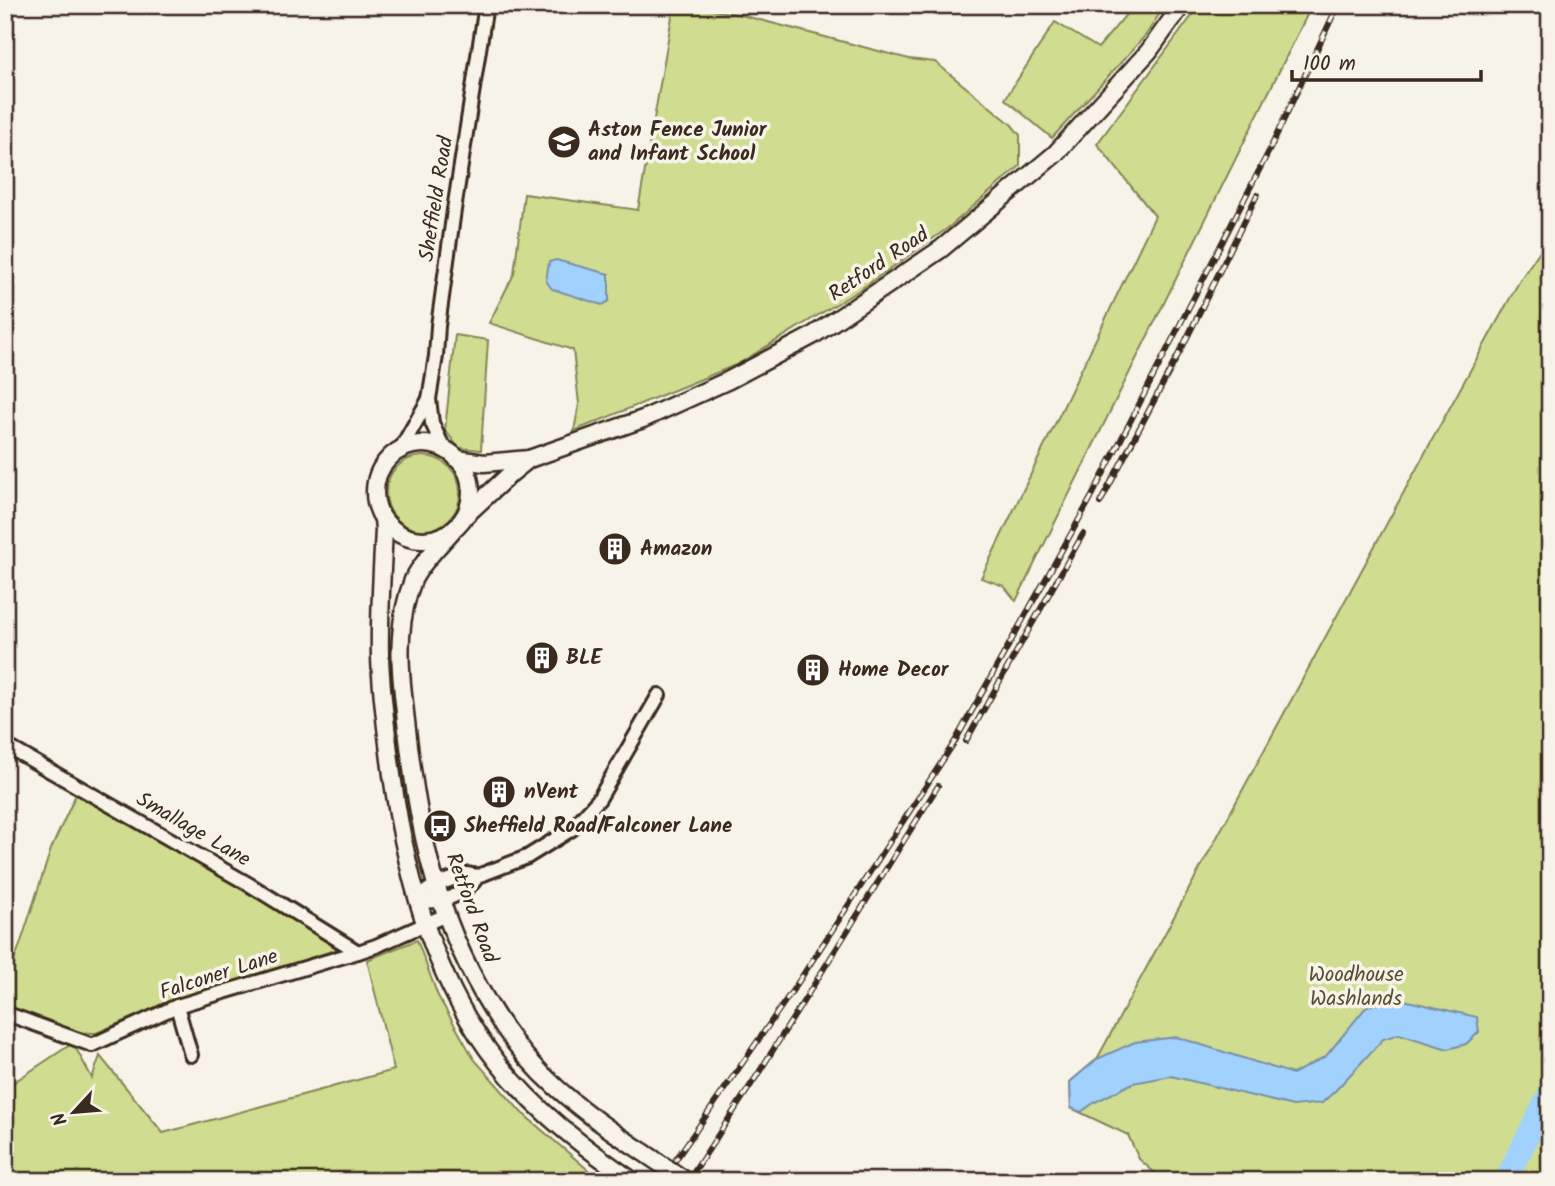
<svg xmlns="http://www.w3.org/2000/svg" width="1555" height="1186" viewBox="0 0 1555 1186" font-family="Kalam,sans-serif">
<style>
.green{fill:#d0dd90;stroke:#868457;stroke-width:2}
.water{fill:#a1d1fd;stroke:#788ea4;stroke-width:2}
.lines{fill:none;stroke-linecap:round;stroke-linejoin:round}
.river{stroke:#a1d1fd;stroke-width:23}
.minor-casing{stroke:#3b2a1e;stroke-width:18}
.major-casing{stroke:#3b2a1e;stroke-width:21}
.minor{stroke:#f7f3e8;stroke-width:12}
.major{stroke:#f7f3e8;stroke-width:16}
.rail-casing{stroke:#3b2a1e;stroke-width:6}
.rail{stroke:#f7f3e8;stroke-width:3.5;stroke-dasharray:10;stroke-linecap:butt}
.major-bridge-casing{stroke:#3b2a1e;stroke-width:21;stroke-linecap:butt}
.major-bridge{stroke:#f7f3e8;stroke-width:16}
.labels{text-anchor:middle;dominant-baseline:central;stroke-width:7;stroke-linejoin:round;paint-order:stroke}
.poi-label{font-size:21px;font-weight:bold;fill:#3b2a1e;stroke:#f7f3e8;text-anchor:start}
.street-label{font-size:21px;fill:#3b2a1e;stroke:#f7f3e8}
.park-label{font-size:21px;fill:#594e35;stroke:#f7f3e8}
</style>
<rect width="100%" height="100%" fill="#f7f3e8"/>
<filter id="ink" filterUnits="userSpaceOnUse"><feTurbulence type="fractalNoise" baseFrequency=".0143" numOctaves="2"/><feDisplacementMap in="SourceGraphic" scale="14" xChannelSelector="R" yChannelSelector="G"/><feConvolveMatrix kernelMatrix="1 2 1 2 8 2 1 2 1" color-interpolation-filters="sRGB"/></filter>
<g filter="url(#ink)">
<g class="green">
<polygon points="674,5 684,5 741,15 909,59 935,62 1011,124 1020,135 1020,166 948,228 861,289 738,364 574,431 579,404 573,350 489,323 514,274 524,194 638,210"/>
<polygon points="1134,5 1165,5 1146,35 1052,138 1005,99 1055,22 1098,48"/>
<polygon points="1200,5 1312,5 1016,601 1004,586 981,578 1155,216 1097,144"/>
<polygon points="1550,236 1550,1181 1164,1181 1139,1159 1128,1135 1071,1108 1070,1082 1097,1059 1438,429 1520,280"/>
<polygon points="455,335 488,340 481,450 459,448 445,430"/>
<circle cx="423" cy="493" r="37"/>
<path d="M 77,792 L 336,945 L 335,950 L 196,995 L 174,1000 L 96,1033 C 65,1034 32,1019 5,1005 L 5,984 L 20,945 L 51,849 Z"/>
<polygon points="417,940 438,996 474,1059 521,1112 601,1181 5,1181 5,1088 73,1043 92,1078 100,1056 163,1133 394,1070 367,960"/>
</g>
<g class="water">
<polygon points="556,260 609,274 609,301 602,305 552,289 546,281 549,262"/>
<polygon points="1399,999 1477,1017 1479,1032 1466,1044 1448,1049 1399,1034 1383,1039 1336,1090 1322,1103 1293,1106 1171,1076 1133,1083 1095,1102 1081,1112 1071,1108 1070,1082 1097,1059 1135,1042 1177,1037 1293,1074 1326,1056 1367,1006"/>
</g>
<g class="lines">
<polyline class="river" points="1506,1181 1514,1163 1550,1093"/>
<defs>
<g id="minor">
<polyline points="444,449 432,423 429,399 436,356 438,326 454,210 486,5"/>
<polyline points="400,450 429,399"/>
<polyline points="5,745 250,885 358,952"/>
<polyline points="419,901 428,890 436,885 466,874 478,876 527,857 572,829 599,799 659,695"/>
<path d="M 419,901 C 441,904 466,895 478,876"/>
<polyline points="177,1006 191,1055"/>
<polyline points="5,1013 92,1045 177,1006 358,952 376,946 446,915"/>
</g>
<g id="major">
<circle cx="423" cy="492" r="48"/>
<polyline points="457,459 484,463 529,459 643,419 729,380 812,336 941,249 1055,154 1149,51 1182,5"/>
<polyline points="465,516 509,475 529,459"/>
<path d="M 383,519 L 384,529 C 382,572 379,614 380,657 C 381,688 385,720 389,752 C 402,860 429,976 498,1063 C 536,1111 583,1147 633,1181"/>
<path d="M 452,531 C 439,546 422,562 413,580 C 406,598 402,618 401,637 C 399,665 403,694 406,721 C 413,782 422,845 442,903 C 459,953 483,1000 515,1043 C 549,1088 597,1122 643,1152"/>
</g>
</defs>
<use href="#minor" class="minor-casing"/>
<use href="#major" class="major-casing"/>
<use href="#minor" class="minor"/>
<use href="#major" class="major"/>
<defs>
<g id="rail">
<polyline points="1100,503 1184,344 1257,195"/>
<polyline points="966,741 1083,534"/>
<polyline points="661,1181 797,984 954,743 1091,498 1269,151 1338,5"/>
<polyline points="688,1181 758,1074 938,786"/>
</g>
</defs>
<use href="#rail" class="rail-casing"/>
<use href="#rail" class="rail"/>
<defs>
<polyline id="major-bridge" points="643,1152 686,1181"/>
</defs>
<use href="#major-bridge" class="major-bridge-casing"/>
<use href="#major-bridge" class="major-bridge"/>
</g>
</g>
<defs>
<symbol id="school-disc" viewBox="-11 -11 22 22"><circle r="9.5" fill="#3b2a1e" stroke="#f7f3e8"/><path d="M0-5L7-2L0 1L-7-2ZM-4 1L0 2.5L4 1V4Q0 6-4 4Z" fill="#fff"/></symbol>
<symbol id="building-disc" viewBox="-11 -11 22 22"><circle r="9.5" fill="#3b2a1e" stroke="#f7f3e8"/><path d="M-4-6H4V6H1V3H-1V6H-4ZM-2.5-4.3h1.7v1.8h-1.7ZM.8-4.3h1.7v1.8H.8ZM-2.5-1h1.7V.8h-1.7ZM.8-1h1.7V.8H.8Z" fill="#fff"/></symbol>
<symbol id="bus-disc" viewBox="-11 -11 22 22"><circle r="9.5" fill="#3b2a1e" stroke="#f7f3e8"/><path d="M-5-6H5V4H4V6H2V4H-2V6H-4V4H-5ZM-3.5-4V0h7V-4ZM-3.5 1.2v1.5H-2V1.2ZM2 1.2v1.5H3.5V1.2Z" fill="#fff"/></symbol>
</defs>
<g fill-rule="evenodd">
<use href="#school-disc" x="545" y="123" width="38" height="38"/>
<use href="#building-disc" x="596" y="530" width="38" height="38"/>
<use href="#building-disc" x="523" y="639" width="38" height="38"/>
<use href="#building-disc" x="794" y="651" width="38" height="38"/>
<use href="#building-disc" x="480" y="773" width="38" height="38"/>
<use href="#bus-disc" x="421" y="807" width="38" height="38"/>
</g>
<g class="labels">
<g class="poi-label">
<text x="588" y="130">Aston Fence Junior<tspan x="588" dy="24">and Infant School</tspan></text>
<text x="640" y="549">Amazon</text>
<text x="566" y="658">BLE</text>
<text x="838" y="670">Home Decor</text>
<text x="524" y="792">nVent</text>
<text x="464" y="826">Sheffield Road/Falconer Lane</text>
</g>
<g class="street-label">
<text transform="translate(437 199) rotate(-81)">Sheffield Road</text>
<text transform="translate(879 265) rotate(-34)">Retford Road</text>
<text transform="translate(193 830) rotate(30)">Smallage Lane</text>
<text transform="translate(471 908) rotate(70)">Retford Road</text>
<text transform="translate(219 975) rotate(-18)">Falconer Lane</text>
</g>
<g class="park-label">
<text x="1356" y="975">Woodhouse<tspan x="1356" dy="24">Washlands</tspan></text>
</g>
</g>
<rect width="1555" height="1186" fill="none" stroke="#f7f3e8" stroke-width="28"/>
<rect x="14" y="14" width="1527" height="1158" fill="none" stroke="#3b2a1e" stroke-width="2.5" filter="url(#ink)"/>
<g transform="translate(74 1112) rotate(244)" stroke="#f7f3e8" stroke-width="5" paint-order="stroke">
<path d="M0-5L12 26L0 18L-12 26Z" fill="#3b2a1e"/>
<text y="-10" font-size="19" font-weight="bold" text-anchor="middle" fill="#3b2a1e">N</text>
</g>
<path d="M1292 70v10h189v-10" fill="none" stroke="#3b2a1e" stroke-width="3.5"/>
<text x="1303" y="70" font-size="21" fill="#3b2a1e" stroke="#f7f3e8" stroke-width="5" paint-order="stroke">100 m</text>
</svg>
